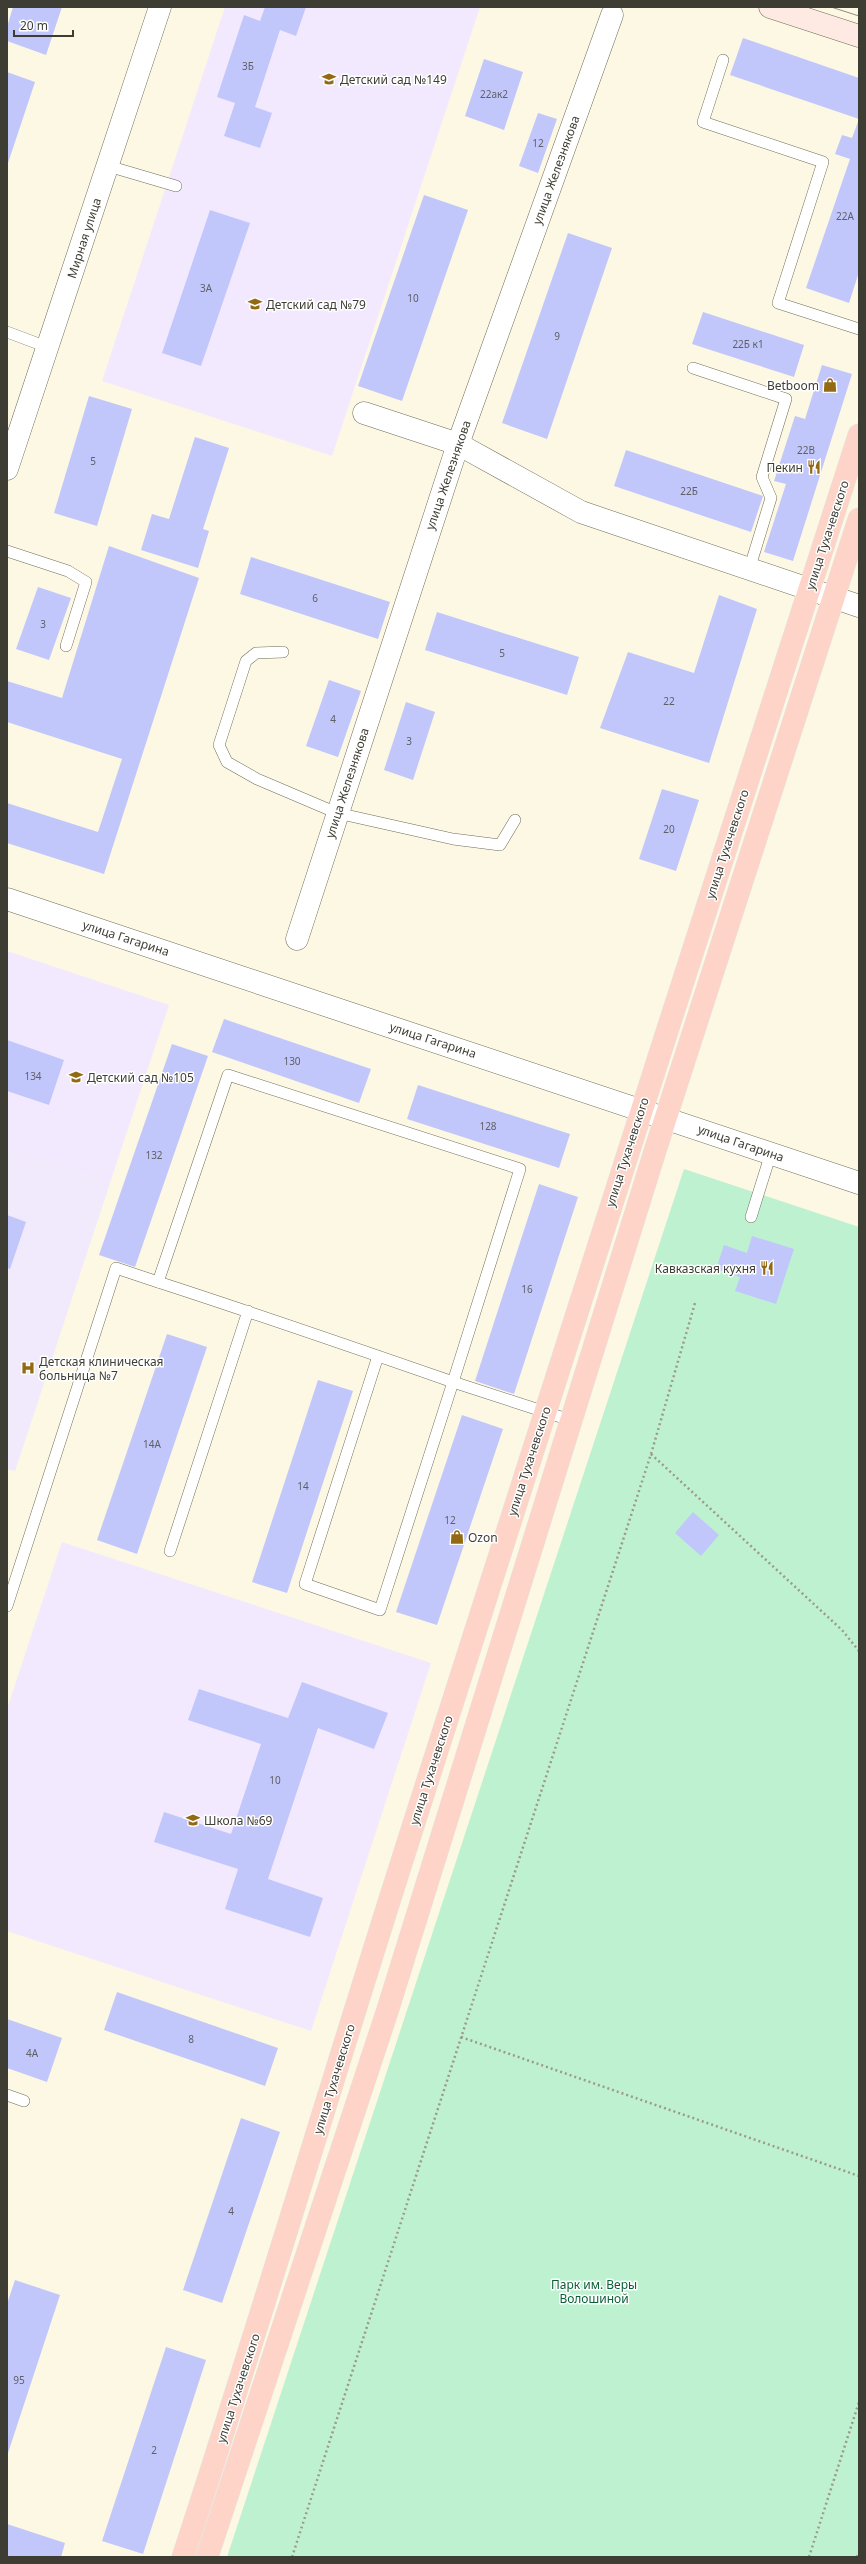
<svg xmlns="http://www.w3.org/2000/svg" width="866" height="2564" viewBox="0 0 866 2564" font-family="'Noto Sans',sans-serif">
<style>
.education{fill:#f3e9fe}
.medical{fill:#f0eafc}
.green{fill:#bdf1d0}
.building{fill:#c2c7fb}
.lines{fill:none;stroke-linecap:round;stroke-linejoin:round}
.service-casing{stroke:#706d5a;stroke-width:12}
.minor-casing{stroke:#706d5a;stroke-width:23}
.tertiary-casing{stroke:#706d5a;stroke-width:23}
.secondary-casing{stroke:#706d5a;stroke-width:23}
.primary-casing{stroke:#e4e4e3;stroke-width:23}
.path{stroke:#9d9a8b;stroke-width:2.5;stroke-dasharray:2 3;stroke-linecap:butt}
.service{stroke:#fff;stroke-width:11}
.minor{stroke:#fff;stroke-width:22}
.tertiary{stroke:#fff;stroke-width:22}
.secondary{stroke:#feeae3;stroke-width:22}
.primary{stroke:#fdd4c7;stroke-width:22}
.tram{stroke:#8f8c7e;stroke-width:1}
.labels{text-anchor:middle;dominant-baseline:central;stroke-width:3;stroke-linejoin:round;paint-order:stroke}
.number-label{font-size:10px;fill:#5f6066}
.poi-label{font-size:12px;fill:#3e3d34;stroke:#fff;text-anchor:start}
.street-label{font-size:12px;fill:#3e3d34;stroke:#fff}
.park-label{font-size:12px;fill:#0a5e38;stroke:#fff}
</style>
<rect width="100%" height="100%" fill="#fcf8e3"/>
<g class="education">
<polygon points="225,7 480,7 332,456 102,381"/>
<polygon points="7,951 169,1005 110,1183 7,1149"/>
<polygon points="62,1542 431,1663 311,2031 7,1931 7,1709"/>
</g>
<polygon class="medical" points="7,1149 110,1183 15,1471 7,1469"/>
<polygon class="green" points="684,1169 859,1227 859,2557 227,2557"/>
<g class="building">
<polygon points="13,7 62,7 46,55 7,41 7,27"/>
<polygon points="265,7 306,7 296,36 280,30 255,107 272,113 260,148 224,136 235,103 217,97 244,15 260,21"/>
<polygon points="743,38 859,78 859,119 730,75"/>
<polygon points="484,59 523,72 504,130 465,116"/>
<polygon points="7,72 35,82 7,166"/>
<polygon points="538,113 557,119 538,173 519,166"/>
<polygon points="859,119 859,272 849,303 806,288 850,159 835,154 842,135 852,138"/>
<polygon points="424,195 468,210 402,401 358,386"/>
<polygon points="210,210 250,223 201,366 162,353"/>
<polygon points="568,233 612,248 547,439 502,423"/>
<polygon points="703,312 804,345 794,377 692,344"/>
<polygon points="822,365 852,374 793,561 764,552 786,484 774,481 795,416 805,419"/>
<polygon points="89,396 132,409 97,526 54,513"/>
<polygon points="195,437 229,448 203,529 209,531 198,568 141,550 152,514 169,519"/>
<polygon points="626,450 763,496 751,532 614,486"/>
<polygon points="109,546 199,578 104,874 7,843 7,803 98,832 122,759 7,722 7,681 62,698"/>
<polygon points="251,557 390,602 378,639 240,594"/>
<polygon points="38,587 71,598 49,660 16,649"/>
<polygon points="719,595 757,609 709,763 600,728 628,652 694,673"/>
<polygon points="437,612 579,657 567,695 425,650"/>
<polygon points="329,680 361,691 338,757 306,746"/>
<polygon points="406,702 435,712 413,780 384,770"/>
<polygon points="662,789 699,800 676,871 639,859"/>
<polygon points="224,1019 371,1069 359,1103 212,1052"/>
<polygon points="7,1040 64,1060 49,1105 7,1091"/>
<polygon points="172,1044 208,1056 135,1267 99,1255"/>
<polygon points="418,1085 570,1134 559,1168 407,1119"/>
<polygon points="539,1184 578,1197 514,1394 475,1381"/>
<polygon points="7,1215 26,1222 10,1269 7,1268"/>
<polygon points="752,1236 794,1249 776,1304 735,1291 740,1277 716,1269 724,1245 747,1253"/>
<polygon points="167,1334 207,1347 137,1554 97,1540"/>
<polygon points="318,1380 353,1391 287,1593 252,1582"/>
<polygon points="462,1415 503,1429 437,1625 396,1612"/>
<polygon points="693,1512 719,1535 701,1556 675,1533"/>
<polygon points="302,1682 388,1713 374,1749 318,1728 268,1879 323,1898 310,1937 225,1909 238,1869 154,1842 164,1812 231,1834 261,1744 188,1720 199,1689 288,1718"/>
<polygon points="117,1992 278,2048 265,2086 104,2030"/>
<polygon points="7,2019 62,2038 47,2082 7,2068"/>
<polygon points="241,2118 280,2132 222,2303 183,2290"/>
<polygon points="15,2280 60,2295 7,2456 7,2304"/>
<polygon points="166,2347 206,2360 143,2554 102,2541"/>
<polygon points="7,2524 65,2543 61,2557 7,2557"/>
</g>
<g class="lines">
<defs>
<g id="service">
<polyline points="723,60 703,122 823,162 778,303 859,329"/>
<polyline points="108,166 176,186"/>
<polyline points="7,332 47,347"/>
<polyline points="693,368 786,399 762,477 771,498 749,570"/>
<polyline points="7,551 68,571 86,582 66,646"/>
<polyline points="283,652 256,653 246,661 219,745 227,762 257,779 337,813 453,839 500,845 515,820"/>
<polyline points="751,1217 771,1153"/>
<path d="M 378,1356 L 305,1584 L 380,1610 L 453,1382 C 355,1348 257,1314 158,1282 L 228,1075 L 520,1169 L 453,1382 L 570,1420"/>
<polyline points="170,1551 248,1311"/>
<polyline points="7,1606 116,1268 158,1282"/>
<polyline points="7,2095 24,2101"/>
</g>
<g id="minor">
<polyline points="364,413 458,444 581,512 859,606"/>
<polyline points="7,469 160,7"/>
<polyline points="297,939 458,444 612,15"/>
</g>
<polyline id="tertiary" points="7,899 859,1183"/>
<polyline id="secondary" points="770,7 859,36"/>
<g id="primary">
<path d="M 183,2557 C 261,2320 332,2080 408,1842 C 557,1372 708,904 859,435"/>
<polyline points="207,2557 387,2012 655,1151 859,519"/>
</g>
</defs>
<use href="#service" class="service-casing"/>
<use href="#minor" class="minor-casing"/>
<use href="#tertiary" class="tertiary-casing"/>
<use href="#secondary" class="secondary-casing"/>
<use href="#primary" class="primary-casing"/>
<g class="path">
<polyline points="651,1454 842,1630 859,1651"/>
<polyline points="461,2037 859,2176"/>
<polyline points="292,2557 651,1454 695,1303"/>
<polyline points="809,2557 859,2402"/>
<polyline points="857,2557 859,2552"/>
</g>
<use href="#service" class="service"/>
<use href="#minor" class="minor"/>
<use href="#tertiary" class="tertiary"/>
<use href="#secondary" class="secondary"/>
<use href="#primary" class="primary"/>
<polyline class="tram" points="831,7 859,16"/>
</g>
<defs>
<symbol id="school-bare" viewBox="-9 -9 18 18"><path d="M0-5L7-2L0 1L-7-2ZM-4 1L0 2.5L4 1V4Q0 6-4 4Z" fill="#936913" stroke="#fff" stroke-width="2.5" paint-order="stroke"/></symbol>
<symbol id="shop-bare" viewBox="-9 -9 18 18"><path d="M-5-2.5h2.3a2.7 3.5 0 0 1 5.4 0H5L5.5 6h-11ZM-1.5-2.5h3a1.5 2.3 0 0 0-3 0Z" fill="#936913" stroke="#fff" stroke-width="2.5" paint-order="stroke"/></symbol>
<symbol id="restaurant-bare" viewBox="-9 -9 18 18"><path d="M-5-6h1v4h1v-4h1v4h1v-4h1v5L-1.5 .5V6h-2V.5L-5-1ZM5-6V6H3V1.5H1.5Q1.5-4 5-6Z" fill="#936913" stroke="#fff" stroke-width="2.5" paint-order="stroke"/></symbol>
<symbol id="hospital-bare" viewBox="-9 -9 18 18"><path d="M-5-5h3v3.5h4V-5h3V5h-3V1.5h-4V5h-3Z" fill="#936913" stroke="#fff" stroke-width="2.5" paint-order="stroke"/></symbol>
</defs>
<g fill-rule="evenodd">
<use href="#school-bare" x="319" y="69" width="20" height="20"/>
<use href="#school-bare" x="245" y="294" width="20" height="20"/>
<use href="#shop-bare" x="820" y="375" width="20" height="20"/>
<use href="#restaurant-bare" x="804" y="457" width="20" height="20"/>
<use href="#school-bare" x="66" y="1067" width="20" height="20"/>
<use href="#restaurant-bare" x="757" y="1258" width="20" height="20"/>
<use href="#hospital-bare" x="18" y="1358" width="20" height="20"/>
<use href="#shop-bare" x="447" y="1527" width="20" height="20"/>
<use href="#school-bare" x="183" y="1810" width="20" height="20"/>
</g>
<g class="labels">
<g class="number-label">
<text x="248" y="66">3Б</text>
<text x="494" y="94">22ак2</text>
<text x="538" y="143">12</text>
<text x="845" y="216">22А</text>
<text x="206" y="288">3А</text>
<text x="413" y="298">10</text>
<text x="557" y="336">9</text>
<text x="748" y="344">22Б к1</text>
<text x="806" y="450">22В</text>
<text x="93" y="461">5</text>
<text x="689" y="491">22Б</text>
<text x="315" y="598">6</text>
<text x="43" y="624">3</text>
<text x="502" y="653">5</text>
<text x="669" y="701">22</text>
<text x="333" y="719">4</text>
<text x="409" y="741">3</text>
<text x="669" y="829">20</text>
<text x="292" y="1061">130</text>
<text x="33" y="1076">134</text>
<text x="488" y="1126">128</text>
<text x="154" y="1155">132</text>
<text x="527" y="1289">16</text>
<text x="152" y="1444">14А</text>
<text x="303" y="1486">14</text>
<text x="450" y="1520">12</text>
<text x="275" y="1780">10</text>
<text x="191" y="2039">8</text>
<text x="32" y="2053">4А</text>
<text x="231" y="2211">4</text>
<text x="19" y="2380">95</text>
<text x="154" y="2450">2</text>
</g>
<g class="poi-label">
<text x="340" y="79">Детский сад №149</text>
<text x="266" y="304">Детский сад №79</text>
<text x="819" y="385" text-anchor="end">Betboom</text>
<text x="803" y="467" text-anchor="end">Пекин</text>
<text x="87" y="1077">Детский сад №105</text>
<text x="756" y="1268" text-anchor="end">Кавказская кухня</text>
<text x="39" y="1361">Детская клиническая<tspan x="39" dy="14">больница №7</tspan></text>
<text x="468" y="1537">Ozon</text>
<text x="204" y="1820">Школа №69</text>
</g>
<g class="street-label">
<text transform="translate(556 170) rotate(-70)">улица Железнякова</text>
<text transform="translate(84 238) rotate(-72)">Мирная улица</text>
<text transform="translate(448 475) rotate(-71)">улица Железнякова</text>
<text transform="translate(827 535) rotate(-72)">улица Тухачевского</text>
<text transform="translate(347 783) rotate(-72)">улица Железнякова</text>
<text transform="translate(727 844) rotate(-72)">улица Тухачевского</text>
<text transform="translate(126 938) rotate(18)">улица Гагарина</text>
<text transform="translate(433 1040) rotate(18)">улица Гагарина</text>
<text transform="translate(741 1143) rotate(19)">улица Гагарина</text>
<text transform="translate(627 1152) rotate(-72)">улица Тухачевского</text>
<text transform="translate(529 1461) rotate(-72)">улица Тухачевского</text>
<text transform="translate(431 1770) rotate(-72)">улица Тухачевского</text>
<text transform="translate(334 2079) rotate(-73)">улица Тухачевского</text>
<text transform="translate(238 2388) rotate(-72)">улица Тухачевского</text>
</g>
<g class="park-label">
<text x="594" y="2284">Парк им. Веры<tspan x="594" dy="14">Волошиной</tspan></text>
</g>
</g>
<rect width="866" height="2564" fill="none" stroke="#3e3d34" stroke-width="16"/>
<path d="M14 30v6h59v-6" fill="none" stroke="#3e3d34" stroke-width="2"/>
<text x="20" y="30" font-size="12" fill="#3e3d34" stroke="#ffffff" stroke-width="3" paint-order="stroke">20 m</text>
</svg>
